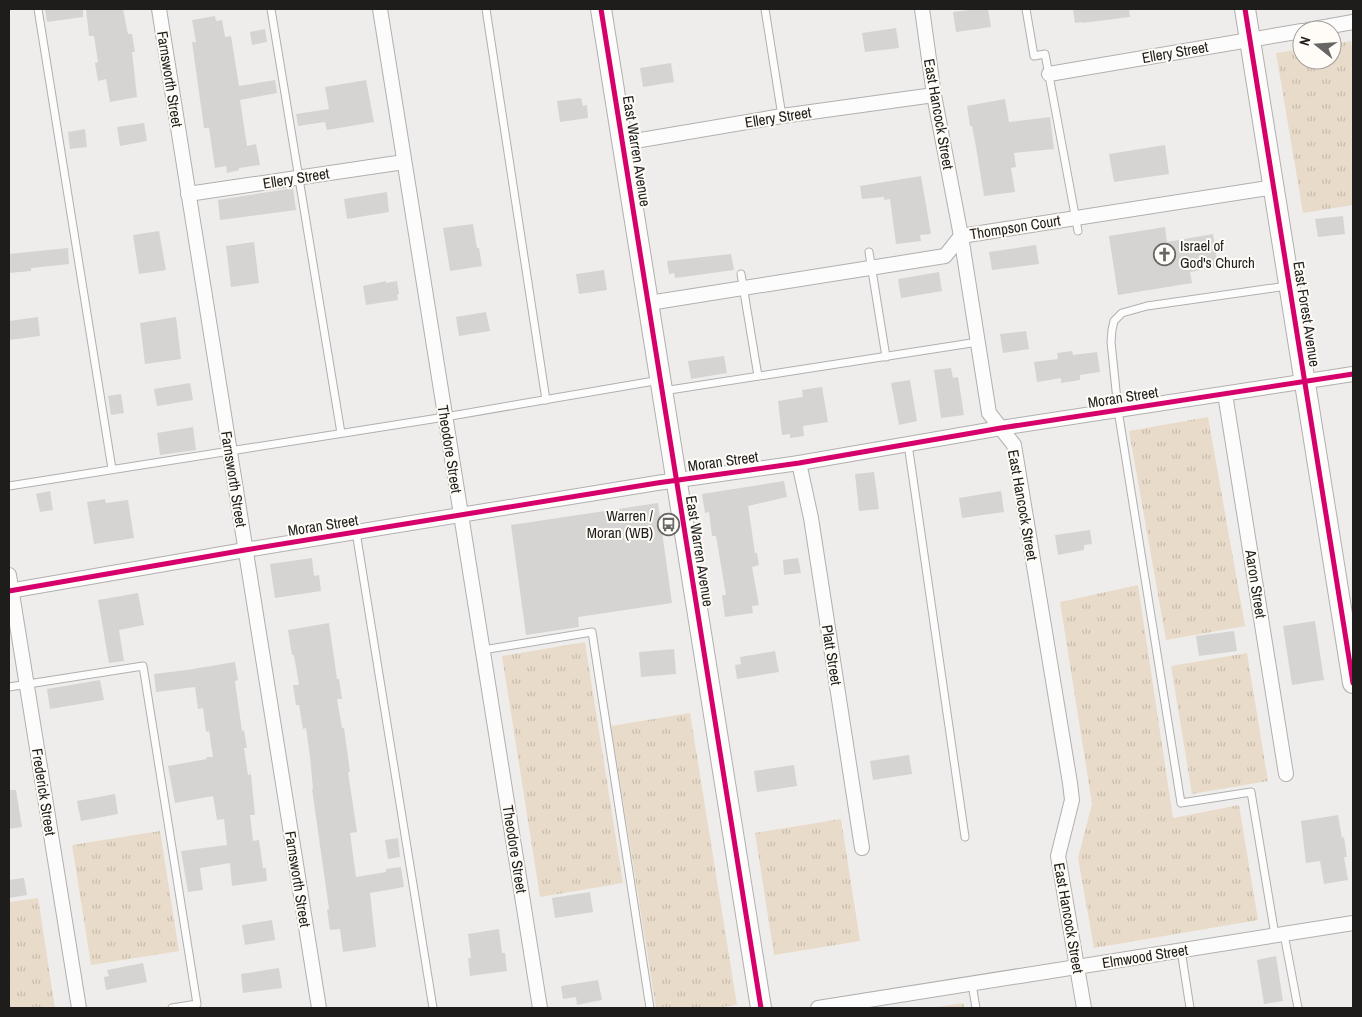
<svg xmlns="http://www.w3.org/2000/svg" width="1362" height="1017" viewBox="0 0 1362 1017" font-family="'Archivo Narrow',sans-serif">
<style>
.grass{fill:url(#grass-tufts)}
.building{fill:#d5d4d2}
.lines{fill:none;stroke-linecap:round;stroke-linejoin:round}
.lane-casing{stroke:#b1b0ae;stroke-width:9}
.street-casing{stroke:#b1b0ae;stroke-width:16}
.secondary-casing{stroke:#b1b0ae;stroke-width:22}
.lane{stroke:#fdfcfc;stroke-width:7}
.street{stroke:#fdfcfc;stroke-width:14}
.secondary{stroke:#fdfcfc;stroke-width:20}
.cycleway-casing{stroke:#fffbf6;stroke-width:8}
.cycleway{stroke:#d6006c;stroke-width:5}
.labels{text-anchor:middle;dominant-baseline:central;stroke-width:4;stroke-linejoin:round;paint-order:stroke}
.street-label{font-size:15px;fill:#1e1d1b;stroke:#fffbf6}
.poi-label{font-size:15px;fill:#1e1d1b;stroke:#fffbf6;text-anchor:start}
</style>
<defs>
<pattern id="grass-tufts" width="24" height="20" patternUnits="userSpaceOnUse" patternTransform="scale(1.25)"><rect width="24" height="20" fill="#e9dbc9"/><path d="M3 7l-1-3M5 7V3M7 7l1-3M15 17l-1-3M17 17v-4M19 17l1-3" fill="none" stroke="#c7bcac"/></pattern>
</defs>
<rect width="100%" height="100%" fill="#efedeb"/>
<g class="grass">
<polygon points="1351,41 1353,56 1353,205 1303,213 1276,53 1302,49 1302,60 1332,60 1332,44"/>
<polygon points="1208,417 1245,626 1166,640 1129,431"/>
<polygon points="1138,585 1173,818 1239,805 1258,920 1094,948 1078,858 1092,804 1060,602"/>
<polygon points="585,642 623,883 540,897 502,656"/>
<polygon points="1247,653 1268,781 1192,794 1171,666"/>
<polygon points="690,713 737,1005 715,1008 656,1008 611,726"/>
<polygon points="841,819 860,941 774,955 755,833"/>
<polygon points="160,831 179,951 91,965 72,845"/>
<polygon points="38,898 55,1008 9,1008 9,902"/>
<polygon points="964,1003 964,1008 930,1008"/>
</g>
<g class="building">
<polygon points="45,9 83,9 83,17 47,22"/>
<polygon points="86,9 123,9 128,34 132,34 135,52 132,52 137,97 110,102 106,79 98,81 95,63 98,62 94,36 89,36"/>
<polygon points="977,9 988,9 991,27 956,32 953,12"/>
<polygon points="1073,9 1129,9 1130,17 1082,23 1082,22 1075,23"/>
<polygon points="215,16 216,21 222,20 225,37 231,36 239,86 275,80 277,93 240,100 247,146 256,144 260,165 239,168 239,170 227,173 226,166 215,168 209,128 204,128 192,42 196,42 192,20"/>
<polygon points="896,28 899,48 865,52 862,33"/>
<polygon points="265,29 267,42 252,45 250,32"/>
<polygon points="671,63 674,82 643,87 640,68"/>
<polygon points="366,80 374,122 327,130 325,122 298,126 296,114 329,109 325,87"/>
<polygon points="581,98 583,106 587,105 588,118 560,122 557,101"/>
<polygon points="1005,99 1009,122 1050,117 1054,149 1014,153 1016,167 1011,168 1015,192 984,196 976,147 972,126 970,126 967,106"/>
<polygon points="144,123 147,141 120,146 117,127"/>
<polygon points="85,129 87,147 70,149 68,132"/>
<polygon points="1165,145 1169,174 1114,182 1109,154"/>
<polygon points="921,176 931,234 920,235 921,241 896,244 890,199 884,200 884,197 862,199 860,186"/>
<polygon points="293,188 296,210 220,220 218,200"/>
<polygon points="387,192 389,212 347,219 344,199"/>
<polygon points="1343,216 1345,234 1318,237 1315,219"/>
<polygon points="473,224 477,248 479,248 482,266 450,271 443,228"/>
<polygon points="1165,227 1167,242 1213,234 1218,267 1190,272 1192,283 1118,295 1109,236"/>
<polygon points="159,231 166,270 139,274 133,235"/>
<polygon points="254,242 259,283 231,287 226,246"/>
<polygon points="1036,245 1039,264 992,270 989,252"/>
<polygon points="68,248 69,264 31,268 31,271 9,273 9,254"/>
<polygon points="731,254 734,270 675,278 674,273 669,274 667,261"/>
<polygon points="604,270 607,290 579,294 576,274"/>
<polygon points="939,272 942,291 901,298 898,279"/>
<polygon points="386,281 386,283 397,281 399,294 397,295 398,300 366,305 363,286"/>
<polygon points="486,312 490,331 459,336 456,317"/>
<polygon points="38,317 40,336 9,340 9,321"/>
<polygon points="176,317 181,359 145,364 140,323"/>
<polygon points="1026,331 1029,349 1003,353 1000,334"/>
<polygon points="1072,351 1073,355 1097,352 1100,372 1080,375 1080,380 1061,383 1061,378 1037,382 1034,362 1058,359 1057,353"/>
<polygon points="724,356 727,373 691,379 688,361"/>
<polygon points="951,368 953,378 958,377 964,415 941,418 934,370"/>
<polygon points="910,380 917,421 899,425 891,383"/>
<polygon points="190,383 193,400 157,406 154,389"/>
<polygon points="822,387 828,422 803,426 804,436 790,438 790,434 782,435 778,401 803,397 802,390"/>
<polygon points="121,394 124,413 111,415 108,396"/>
<polygon points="193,427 196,450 160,455 157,433"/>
<polygon points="874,472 879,509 859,511 855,474"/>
<polygon points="784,481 787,497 748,506 755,553 757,553 759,565 752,567 759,605 752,606 753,613 725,617 722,595 726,595 716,536 712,536 709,512 705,513 702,494"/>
<polygon points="50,491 53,510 40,512 36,494"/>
<polygon points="1001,491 1004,512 962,518 959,498"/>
<polygon points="105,499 106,503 128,500 134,538 94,544 87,502"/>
<polygon points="658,503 672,603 578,617 579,627 526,635 511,525"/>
<polygon points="1090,530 1092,544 1084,545 1084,550 1058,555 1055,535"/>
<polygon points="312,558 314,576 319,575 321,591 275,598 270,564"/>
<polygon points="798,558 801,573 784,575 783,560"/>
<polygon points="138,593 144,625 119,630 124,661 109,663 98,600"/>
<polygon points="1315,621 1324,680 1292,685 1283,626"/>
<polygon points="329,623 337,679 339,679 342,699 337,699 342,728 344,728 350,772 348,772 357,832 350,833 356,877 386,872 386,869 401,867 404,887 370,893 376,947 343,952 340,929 330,930 327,910 329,909 312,789 313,789 310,757 306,728 303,729 299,705 296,705 293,685 299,685 294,655 292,655 288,630"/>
<polygon points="1234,631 1237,651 1199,656 1196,636"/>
<polygon points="674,649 676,674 641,677 639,652"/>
<polygon points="775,651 779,672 737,679 735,665 741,664 740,657"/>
<polygon points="235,662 238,680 235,681 238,703 242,731 244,730 247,748 244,748 248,775 251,774 255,815 250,815 253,841 259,840 263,868 266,868 267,881 232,886 230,863 200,868 203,890 188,892 181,851 227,845 224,819 217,820 213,796 175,803 168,766 207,759 206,757 213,757 209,731 206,732 203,708 198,709 195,687 156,692 154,674 187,670"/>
<polygon points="100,680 104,700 50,709 47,689"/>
<polygon points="909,755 912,774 873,780 870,761"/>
<polygon points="794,765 797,786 757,792 754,771"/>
<polygon points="9,790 16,790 22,827 9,829"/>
<polygon points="115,794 118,814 81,821 77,801"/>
<polygon points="1338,815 1342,838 1344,837 1347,857 1344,857 1348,880 1324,884 1320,861 1306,863 1301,821"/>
<polygon points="398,838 400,857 388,859 385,840"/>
<polygon points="24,878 27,895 9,898 9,880"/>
<polygon points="590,892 593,912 555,918 552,898"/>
<polygon points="272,920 275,940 245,945 242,925"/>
<polygon points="499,929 502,953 505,953 507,971 470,976 468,958 471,958 468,934"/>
<polygon points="1276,956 1283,1001 1264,1004 1257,960"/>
<polygon points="143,963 147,982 106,990 104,977 109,976 107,970"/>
<polygon points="279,968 282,988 243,993 241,974"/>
<polygon points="598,980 602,1000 577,1005 576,997 563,999 561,986"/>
</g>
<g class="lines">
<defs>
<g id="lane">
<polyline points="38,9 112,469"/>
<polyline points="271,9 341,433"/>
<polyline points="486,9 546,400"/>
<polyline points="765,9 782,116"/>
<polyline points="1026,9 1034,56 1045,54 1078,231"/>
<polyline points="869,252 886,357"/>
<polyline points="741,274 758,376"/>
<polyline points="663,391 978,342"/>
<polyline points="908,444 965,837"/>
<polyline points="9,486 445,417 660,380"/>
<polyline points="356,532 433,1008"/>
<polyline points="483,650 592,632 650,1008"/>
<polyline points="9,687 143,666 197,1004 172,1008"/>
<polyline points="1284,934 1298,1008"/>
<polyline points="1275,935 1251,792 1181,803 1118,410 1111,342 1112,330 1114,321 1122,313 1147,306 1287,286"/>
<polyline points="1181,950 1190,1008"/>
<polyline points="972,984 976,1008"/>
</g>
<g id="street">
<polyline points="159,9 319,1008"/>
<polyline points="380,9 540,1008"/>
<polyline points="922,9 934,95 961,236 989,413 1014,445 1070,783 1072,800 1058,856 1084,1008"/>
<polyline points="1308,30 1353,22"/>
<polyline points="1049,74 1302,31"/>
<polyline points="623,143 782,116 934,95"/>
<polyline points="188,194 404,162"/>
<polyline points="649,303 945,256 961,236 1274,187"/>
<polyline points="1225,394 1286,774"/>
<polyline points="799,463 811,518 862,848"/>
<polyline points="9,575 79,1008"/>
<polyline points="9,591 245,550 657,483 799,463 1001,428 1353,374"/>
<polyline points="818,1008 1353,923"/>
</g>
<g id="secondary">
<polyline points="601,9 761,1008"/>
<polyline points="1245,9 1353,683"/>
</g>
</defs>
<use href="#lane" class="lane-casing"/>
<use href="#street" class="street-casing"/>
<use href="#secondary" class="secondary-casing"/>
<use href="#lane" class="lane"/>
<use href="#street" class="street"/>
<use href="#secondary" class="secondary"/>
<defs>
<g id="cycleway">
<polyline points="601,9 761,1008"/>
<polyline points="1245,9 1353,683"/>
<polyline points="9,591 245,550 657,483 799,463 1001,428 1353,374"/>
</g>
</defs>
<use href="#cycleway" class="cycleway-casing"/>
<use href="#cycleway" class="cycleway"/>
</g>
<defs>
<symbol id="church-ring" viewBox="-11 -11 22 22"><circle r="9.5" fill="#fffbf6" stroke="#676664" stroke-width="1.5"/><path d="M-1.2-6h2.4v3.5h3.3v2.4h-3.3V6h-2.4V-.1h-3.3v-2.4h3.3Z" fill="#676664"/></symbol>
<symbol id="bus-ring" viewBox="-11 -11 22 22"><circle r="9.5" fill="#fffbf6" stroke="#676664" stroke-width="1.5"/><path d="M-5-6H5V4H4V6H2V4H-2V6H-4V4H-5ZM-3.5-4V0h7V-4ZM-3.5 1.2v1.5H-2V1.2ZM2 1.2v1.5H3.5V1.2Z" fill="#676664"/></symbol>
</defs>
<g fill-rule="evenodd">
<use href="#church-ring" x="1152" y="242" width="25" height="25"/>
<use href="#bus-ring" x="656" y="512" width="25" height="25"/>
</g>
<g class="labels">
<g class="street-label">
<text transform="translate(1175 52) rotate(-10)">Ellery Street</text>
<text transform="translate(170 79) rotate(81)">Farnsworth Street</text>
<text transform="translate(939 114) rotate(80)">East Hancock Street</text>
<text transform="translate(778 117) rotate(-9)">Ellery Street</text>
<text transform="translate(637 151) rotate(81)">East Warren Avenue</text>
<text transform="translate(296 178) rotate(-9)">Ellery Street</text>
<text transform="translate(1015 227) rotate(-9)">Thompson Court</text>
<text transform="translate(1307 314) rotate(81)">East Forest Avenue</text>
<text transform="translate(1123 397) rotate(-9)">Moran Street</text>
<text transform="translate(450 449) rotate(81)">Theodore Street</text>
<text transform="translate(723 461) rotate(-8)">Moran Street</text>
<text transform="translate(234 479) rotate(81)">Farnsworth Street</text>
<text transform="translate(1023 505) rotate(80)">East Hancock Street</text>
<text transform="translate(323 525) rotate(-9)">Moran Street</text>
<text transform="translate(700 551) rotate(81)">East Warren Avenue</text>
<text transform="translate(1256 584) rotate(81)">Aaron Street</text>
<text transform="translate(832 655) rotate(81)">Platt Street</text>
<text transform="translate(44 792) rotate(81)">Frederick Street</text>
<text transform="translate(515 849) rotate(81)">Theodore Street</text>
<text transform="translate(298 879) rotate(81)">Farnsworth Street</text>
<text transform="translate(1069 918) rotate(80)">East Hancock Street</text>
<text transform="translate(1145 956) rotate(-9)">Elmwood Street</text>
</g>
<g class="poi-label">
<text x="1180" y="245">Israel of<tspan x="1180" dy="17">God's Church</tspan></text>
<text x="653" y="515" text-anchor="end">Warren /<tspan x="653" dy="17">Moran (WB)</tspan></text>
</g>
</g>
<rect width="1362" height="1017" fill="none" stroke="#1e1d1b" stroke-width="20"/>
<g transform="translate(1317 45) rotate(287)"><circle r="24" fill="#fffbf6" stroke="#a5a29e"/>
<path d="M0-4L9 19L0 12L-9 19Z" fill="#676664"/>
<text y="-8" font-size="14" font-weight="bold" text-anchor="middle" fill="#1e1d1b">N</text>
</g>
</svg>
